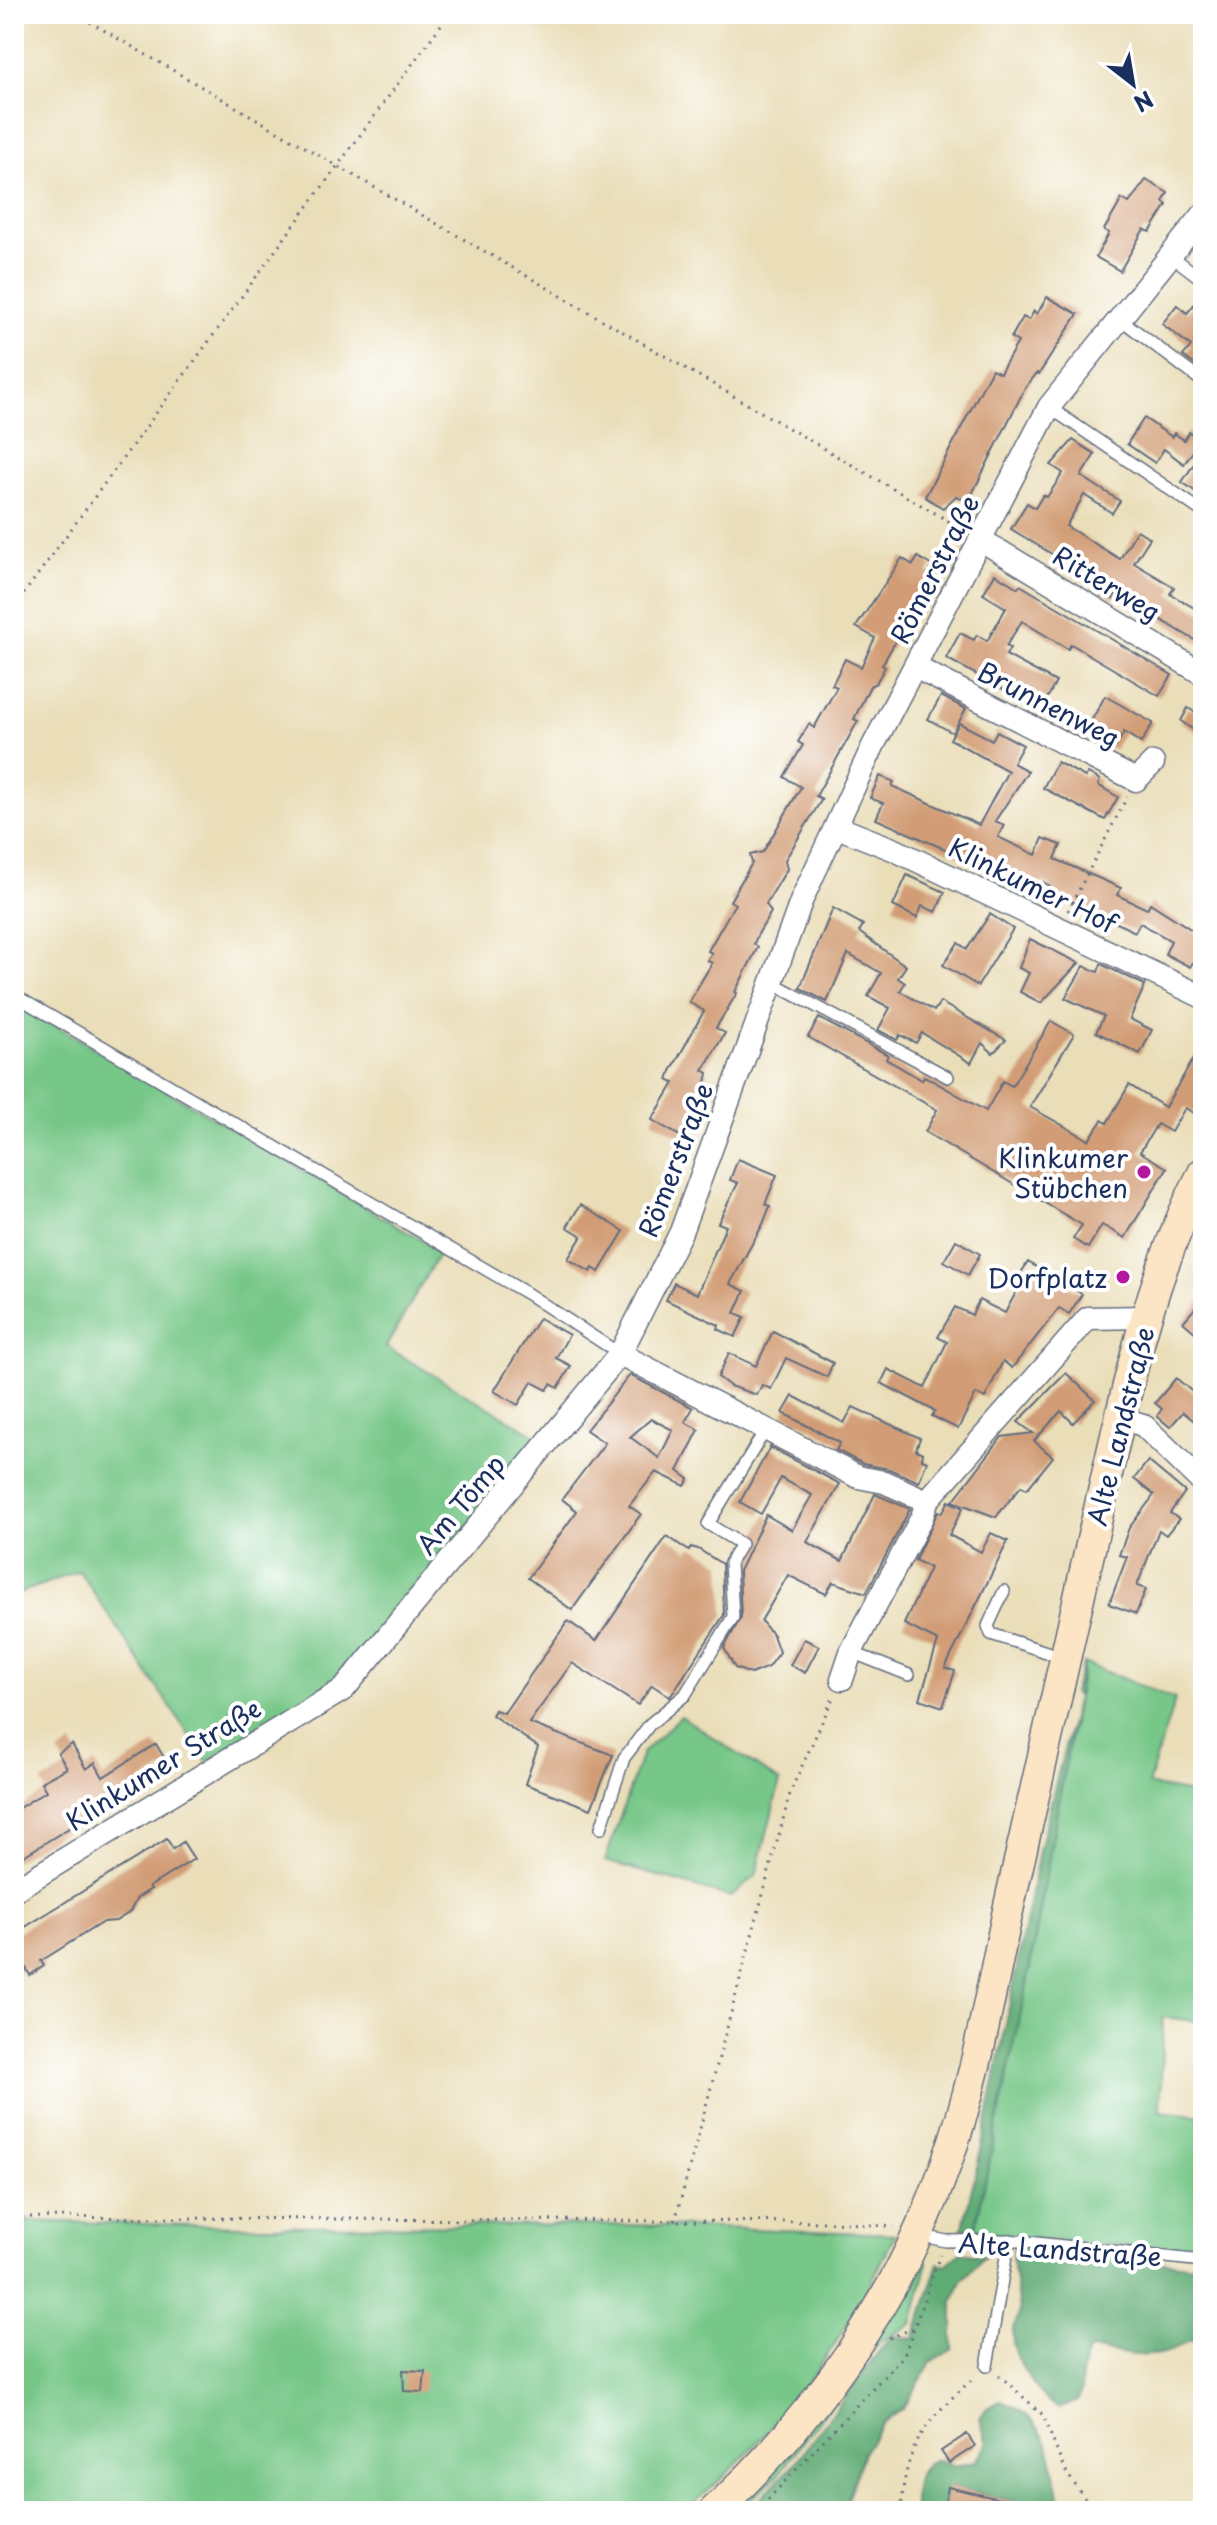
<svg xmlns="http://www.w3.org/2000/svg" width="1217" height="2525" viewBox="0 0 1217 2525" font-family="'Playpen Sans',sans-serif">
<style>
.green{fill:#77c788;stroke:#497b73;stroke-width:2}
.forest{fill:#61ac74;stroke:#3e6e69;stroke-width:2}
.building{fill:#d29d76;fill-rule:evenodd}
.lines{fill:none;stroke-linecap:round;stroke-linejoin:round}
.lane-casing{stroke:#636c7e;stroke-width:14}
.street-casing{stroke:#636c7e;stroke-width:25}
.secondary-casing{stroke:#636c7e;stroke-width:33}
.path{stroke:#636c7e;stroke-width:3;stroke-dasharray:2 6;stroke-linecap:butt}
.lane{stroke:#fff;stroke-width:11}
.street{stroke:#fff;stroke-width:22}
.secondary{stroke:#fce5c4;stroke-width:30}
.poi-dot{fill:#b5179e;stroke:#fff;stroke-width:3}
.labels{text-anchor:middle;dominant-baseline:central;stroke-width:8;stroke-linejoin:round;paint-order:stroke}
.street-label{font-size:26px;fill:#1b2f5e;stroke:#fff}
.poi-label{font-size:26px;fill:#1b2f5e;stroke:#fff;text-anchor:end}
</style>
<rect width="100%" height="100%" fill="#fff"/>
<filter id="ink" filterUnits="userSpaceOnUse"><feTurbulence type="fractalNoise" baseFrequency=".0125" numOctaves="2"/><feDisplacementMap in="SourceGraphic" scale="16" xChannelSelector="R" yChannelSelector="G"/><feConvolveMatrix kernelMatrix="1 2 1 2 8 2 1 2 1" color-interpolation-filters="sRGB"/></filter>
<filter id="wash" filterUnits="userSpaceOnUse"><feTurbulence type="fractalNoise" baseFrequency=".006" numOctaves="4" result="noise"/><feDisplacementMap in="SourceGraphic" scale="32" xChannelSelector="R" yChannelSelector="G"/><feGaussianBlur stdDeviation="1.8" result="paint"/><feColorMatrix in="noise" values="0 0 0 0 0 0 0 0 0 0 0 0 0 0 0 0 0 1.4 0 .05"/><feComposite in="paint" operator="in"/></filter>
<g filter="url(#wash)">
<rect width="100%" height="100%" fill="#eadeb9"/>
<g class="green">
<polygon points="14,1001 440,1251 386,1347 539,1437 386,1627 337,1678 207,1762 79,1571 14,1595"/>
<polygon points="1083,1663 1175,1699 1148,1785 1203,1795 1203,2022 1163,2017 1160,2111 1203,2116 1203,2253 974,2234 1027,1984"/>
<polygon points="681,1716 780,1782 756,1876 731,1897 605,1861 642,1753"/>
<path d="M 14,2221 L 243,2226 L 635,2225 L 895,2234 C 846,2342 776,2436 685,2511 L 22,2511 L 18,2477 L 14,2477 Z"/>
<polygon points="924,2261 928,2262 912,2324 877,2344 777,2476 738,2511 730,2511"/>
</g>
<g class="forest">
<polygon points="1083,1663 1027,1984 974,2234 962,2231 986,2128 1040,1846 1077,1698 1073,1693"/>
<path d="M 1013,2244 L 1203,2267 L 1203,2339 C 1189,2337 1180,2348 1167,2352 C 1141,2360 1117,2351 1089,2350 C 1076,2375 1086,2379 1078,2401 L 1059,2409 C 1039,2397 1009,2356 1013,2330 C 1014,2324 1019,2319 1019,2312 C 1018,2289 1010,2268 1013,2244 Z"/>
<polygon points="961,2252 985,2256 963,2279 953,2301 953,2349 931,2362 904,2408 883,2423 863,2453 843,2511 748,2511 794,2464 883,2346 895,2336 914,2339 939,2263 946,2265"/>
<path d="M 1000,2401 C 1051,2417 1054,2465 1061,2511 L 949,2487 L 943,2511 L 914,2511 C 914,2490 913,2470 935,2460 L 954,2466 L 975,2462 L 987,2443 L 980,2418 L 987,2408 Z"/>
</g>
<g id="blocks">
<g class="building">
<polygon points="1146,180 1168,193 1163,202 1167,205 1150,232 1144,229 1120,271 1096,257 1109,233 1104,230 1122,199 1129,203"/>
<polygon points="1203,294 1203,371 1183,356 1191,346 1162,324 1177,305 1187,313"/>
<polygon points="1047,297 1078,314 1039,374 1037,373 1025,388 968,502 956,496 943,508 925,497 992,369 1000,373 1018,342 1011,338 1023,317 1029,320 1034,311 1037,314"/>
<polygon points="1144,418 1172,437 1174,433 1184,440 1189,432 1201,440 1184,464 1164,449 1155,463 1127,444"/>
<polygon points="1073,440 1095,454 1081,476 1120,501 1112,513 1084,495 1066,526 1120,559 1137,530 1150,538 1134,563 1174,587 1170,594 1203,613 1203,645 1116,593 1113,599 1101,592 1104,586 1011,529 1027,503 1035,508 1043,495 1047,497 1063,473 1051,465"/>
<polygon points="1194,464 1203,471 1203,497 1182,482"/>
<polygon points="918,557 932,566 928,573 933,576 882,665 885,667 876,683 870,686 854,719 858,721 816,796 822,799 785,860 787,869 766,904 771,912 757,936 754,944 758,947 735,992 737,993 716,1028 725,1033 703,1070 708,1073 706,1083 680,1136 652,1120 674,1083 668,1080 671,1071 704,1011 689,1002 712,963 707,960 712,953 708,951 733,907 735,904 730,901 752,863 750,855 763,852 801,787 784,777 803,745 798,742 809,724 814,728 837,687 832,685 845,659 861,667 875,638 856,627 902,558 913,565"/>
<polygon points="995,574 1018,588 1020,585 1172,675 1159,696 1071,644 1068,649 1022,621 1006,646 1010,648 1006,655 1056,682 1041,710 946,658 960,633 974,640 977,635 987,641 1006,608 983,594"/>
<polygon points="941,696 966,709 953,733 928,719"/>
<polygon points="1105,696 1153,723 1141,743 1124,732 1114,750 1084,734"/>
<polygon points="1188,708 1203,717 1203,737 1181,721"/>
<polygon points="959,723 992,740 997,731 1023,745 1013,763 1028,771 995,821 1004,825 998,837 1036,855 1043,838 1061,845 1055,859 1121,888 1117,895 1147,909 1150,903 1203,937 1203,967 1193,962 1190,967 1165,954 1171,941 1140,923 1135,932 1049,890 1050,886 1043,882 1038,890 876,819 883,803 870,798 880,776 894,782 892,786 979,825 1008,771 950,739"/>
<polygon points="1057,762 1085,777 1088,773 1100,780 1098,785 1118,797 1105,820 1043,788"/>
<polygon points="907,875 945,892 936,912 922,906 917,918 893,906"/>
<polygon points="833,908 863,925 859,932 906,966 898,978 905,983 900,991 934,1011 940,1002 1006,1040 993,1053 982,1043 971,1063 922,1033 916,1043 900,1035 897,1040 878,1030 890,1008 868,996 881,973 848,954 827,1002 800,988"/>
<polygon points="990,914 1013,929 978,986 943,965 958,943 967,949"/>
<polygon points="1030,939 1079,963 1041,1003 1020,992 1029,973 1019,968"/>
<polygon points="1101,964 1145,985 1130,1019 1152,1030 1140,1054 1096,1032 1104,1016 1065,998 1084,966 1098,972"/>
<polygon points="819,1018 888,1055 886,1059 922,1080 924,1076 986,1111 1003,1081 1012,1086 1051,1021 1074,1034 1030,1107 1089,1140 1102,1120 1107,1123 1129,1085 1165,1107 1203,1043 1203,1103 1196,1114 1185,1108 1171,1132 1157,1124 1140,1152 1167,1168 1125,1238 1102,1225 1088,1248 1073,1239 1082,1225 925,1132 937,1110 808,1037"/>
<polygon points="738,1159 777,1175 765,1204 770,1206 763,1224 730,1284 745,1291 735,1313 745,1317 735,1337 718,1329 719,1325 666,1300 674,1283 697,1294 726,1226 718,1223 738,1183 730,1180"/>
<polygon points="580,1205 624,1231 599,1272 593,1268 591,1272 568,1259 582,1236 567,1227"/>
<polygon points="956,1240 980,1254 968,1275 944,1261"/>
<polygon points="1028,1262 1082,1294 1069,1314 1059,1308 1012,1368 1003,1361 985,1398 976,1394 958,1429 932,1416 935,1411 881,1383 888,1369 925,1388 947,1342 938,1337 955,1307 972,1315 979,1300 1005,1313 1020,1285 1015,1282"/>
<polygon points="1203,1299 1203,1339 1183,1322"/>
<polygon points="539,1318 569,1335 556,1358 571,1366 558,1388 551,1384 547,1390 532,1382 518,1405 494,1391"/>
<polygon points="773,1331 833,1363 827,1377 786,1358 771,1389 762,1385 757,1395 730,1386 718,1377 729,1353 756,1366"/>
<polygon points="1066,1373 1095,1400 1073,1423 1061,1411 1034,1441 1053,1457 1027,1489 1021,1486 996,1517 953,1501 1002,1437 1033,1433 1018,1422"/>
<path d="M 630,1375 L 693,1408 L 685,1422 L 699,1430 L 678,1471 L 689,1479 L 685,1486 L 656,1472 L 629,1506 L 641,1514 L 572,1610 L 528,1578 L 577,1511 L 562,1499 L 605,1443 L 586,1430 ZM 651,1419 L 673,1430 L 659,1458 L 630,1437 Z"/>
<polygon points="1176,1378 1203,1401 1203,1428 1183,1412 1170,1427 1157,1416 1162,1409 1155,1403"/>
<polygon points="793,1396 844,1423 853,1407 920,1438 916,1450 923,1453 922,1459 927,1461 919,1482 889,1469 863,1464 836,1450 840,1443 783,1413"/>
<polygon points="770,1447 840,1484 807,1542 842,1561 875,1494 910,1509 866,1593 833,1582 826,1594 788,1575 761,1621 773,1635 779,1652 768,1667 751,1674 735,1668 724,1648 741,1617 739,1571 766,1515 792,1530 812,1495 781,1478 761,1514 740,1502"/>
<polygon points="1148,1461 1185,1492 1170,1513 1179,1519 1166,1535 1159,1530 1137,1586 1146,1589 1136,1614 1109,1604 1127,1557 1119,1555 1129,1528 1154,1495 1134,1479"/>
<polygon points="949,1501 963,1508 949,1535 981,1552 991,1533 1008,1541 945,1668 955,1671 943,1707 920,1699 938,1641 904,1624 930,1568 915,1560 938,1511 942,1513"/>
<polygon points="667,1536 689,1551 691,1547 698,1549 722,1564 724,1615 670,1697 652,1685 638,1705 572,1663 529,1723 613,1755 591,1809 525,1784 538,1747 492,1715 495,1710 504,1713 568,1621 596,1641"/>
<polygon points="804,1639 819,1646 805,1673 790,1665"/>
<polygon points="72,1744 86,1769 95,1763 103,1777 156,1744 169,1766 14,1862 14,1811 46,1791 41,1782 67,1768 58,1753"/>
<polygon points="167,1839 173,1849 183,1842 194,1859 149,1887 151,1889 137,1898 130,1912 116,1921 103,1922 41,1961 44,1966 30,1975 26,1968 14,1975 14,1934"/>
<polygon points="403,2370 425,2371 423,2392 404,2391"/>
<polygon points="967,2434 975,2446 949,2463 941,2451"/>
<polygon points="948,2487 1025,2505 1025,2511 943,2511"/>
</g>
</g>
</g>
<g filter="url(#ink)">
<use href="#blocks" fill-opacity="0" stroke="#636c7e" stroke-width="2"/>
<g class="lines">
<defs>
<g id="lane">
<polyline points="1170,255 1203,280"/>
<polyline points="1119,318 1203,382"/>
<polyline points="1049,407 1203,512"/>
<polyline points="771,982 948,1077"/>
<polyline points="14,995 528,1294 620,1354"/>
<polyline points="1004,1591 988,1626 991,1634 1065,1658"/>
<polyline points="851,1652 909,1675"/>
<polyline points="601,1828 624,1758 650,1724 685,1695 733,1617 730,1563 741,1544 708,1524 766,1429"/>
<polyline points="918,2235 946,2241 1009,2240 1203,2261"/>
<polyline points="987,2366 1009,2240"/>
</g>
<g id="street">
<polyline points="981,540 1203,674"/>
<polyline points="915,667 1136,780 1153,763"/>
<polyline points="837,827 895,850 1203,997"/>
<polyline points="620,1354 858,1477 884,1482 927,1501 1088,1318 1146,1317"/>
<polyline points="1120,1418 1143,1425 1203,1483"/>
<polyline points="842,1679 851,1652 922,1517 927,1501"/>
<polyline points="14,1890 344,1689 620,1354 681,1232 802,899 873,746 1049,407 1203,215"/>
</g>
<path id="secondary" d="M 714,2511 C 818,2415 899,2298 946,2164 C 978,2076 992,1980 1013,1888 C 1042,1761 1071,1633 1100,1505 C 1126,1392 1149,1277 1203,1173"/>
</defs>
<use href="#lane" class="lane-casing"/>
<use href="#street" class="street-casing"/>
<use href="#secondary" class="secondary-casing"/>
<g class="path">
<polyline points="76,14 964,530"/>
<polyline points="14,607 449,14"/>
<polyline points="1068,911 1127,797"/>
<polyline points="14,2217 835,2222 894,2227"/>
<polyline points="675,2221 791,1790 833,1698"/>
<polyline points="889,2338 914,2328 940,2255"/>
<polyline points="999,2375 1043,2415 1064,2469 1088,2503 1089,2511"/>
<polyline points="757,2511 904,2355 914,2328"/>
<path d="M 901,2511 C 905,2444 926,2420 975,2377"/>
</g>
<use href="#lane" class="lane"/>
<use href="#street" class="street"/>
<use href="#secondary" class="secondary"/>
</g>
</g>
<g class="poi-dot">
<circle cx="1144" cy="1172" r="8"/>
<circle cx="1123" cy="1277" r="8"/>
</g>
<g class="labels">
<g class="street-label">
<text transform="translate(934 569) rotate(-63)">Römerstraße</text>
<text transform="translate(1107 583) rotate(31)">Ritterweg</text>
<text transform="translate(1049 704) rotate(27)">Brunnenweg</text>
<text transform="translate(1033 885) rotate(26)">Klinkumer Hof</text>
<text transform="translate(675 1160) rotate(-69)">Römerstraße</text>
<text transform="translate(1120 1426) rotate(-76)">Alte Landstraße</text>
<text transform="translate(460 1504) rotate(-50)">Am Tömp</text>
<text transform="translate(163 1764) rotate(-32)">Klinkumer Straße</text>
<text transform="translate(1060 2249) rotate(4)">Alte Landstraße</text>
</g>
<g class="poi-label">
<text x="1128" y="1157">Klinkumer<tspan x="1128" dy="30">Stübchen</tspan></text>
<text x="1107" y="1277">Dorfplatz</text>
</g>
</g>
<rect width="1217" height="2525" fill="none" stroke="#fff" stroke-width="48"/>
<g transform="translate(1133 84) rotate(149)" stroke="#ffffff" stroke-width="6" paint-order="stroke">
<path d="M0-6L14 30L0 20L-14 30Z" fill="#1b2f5e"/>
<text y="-12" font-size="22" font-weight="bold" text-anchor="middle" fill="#1b2f5e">N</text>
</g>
</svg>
